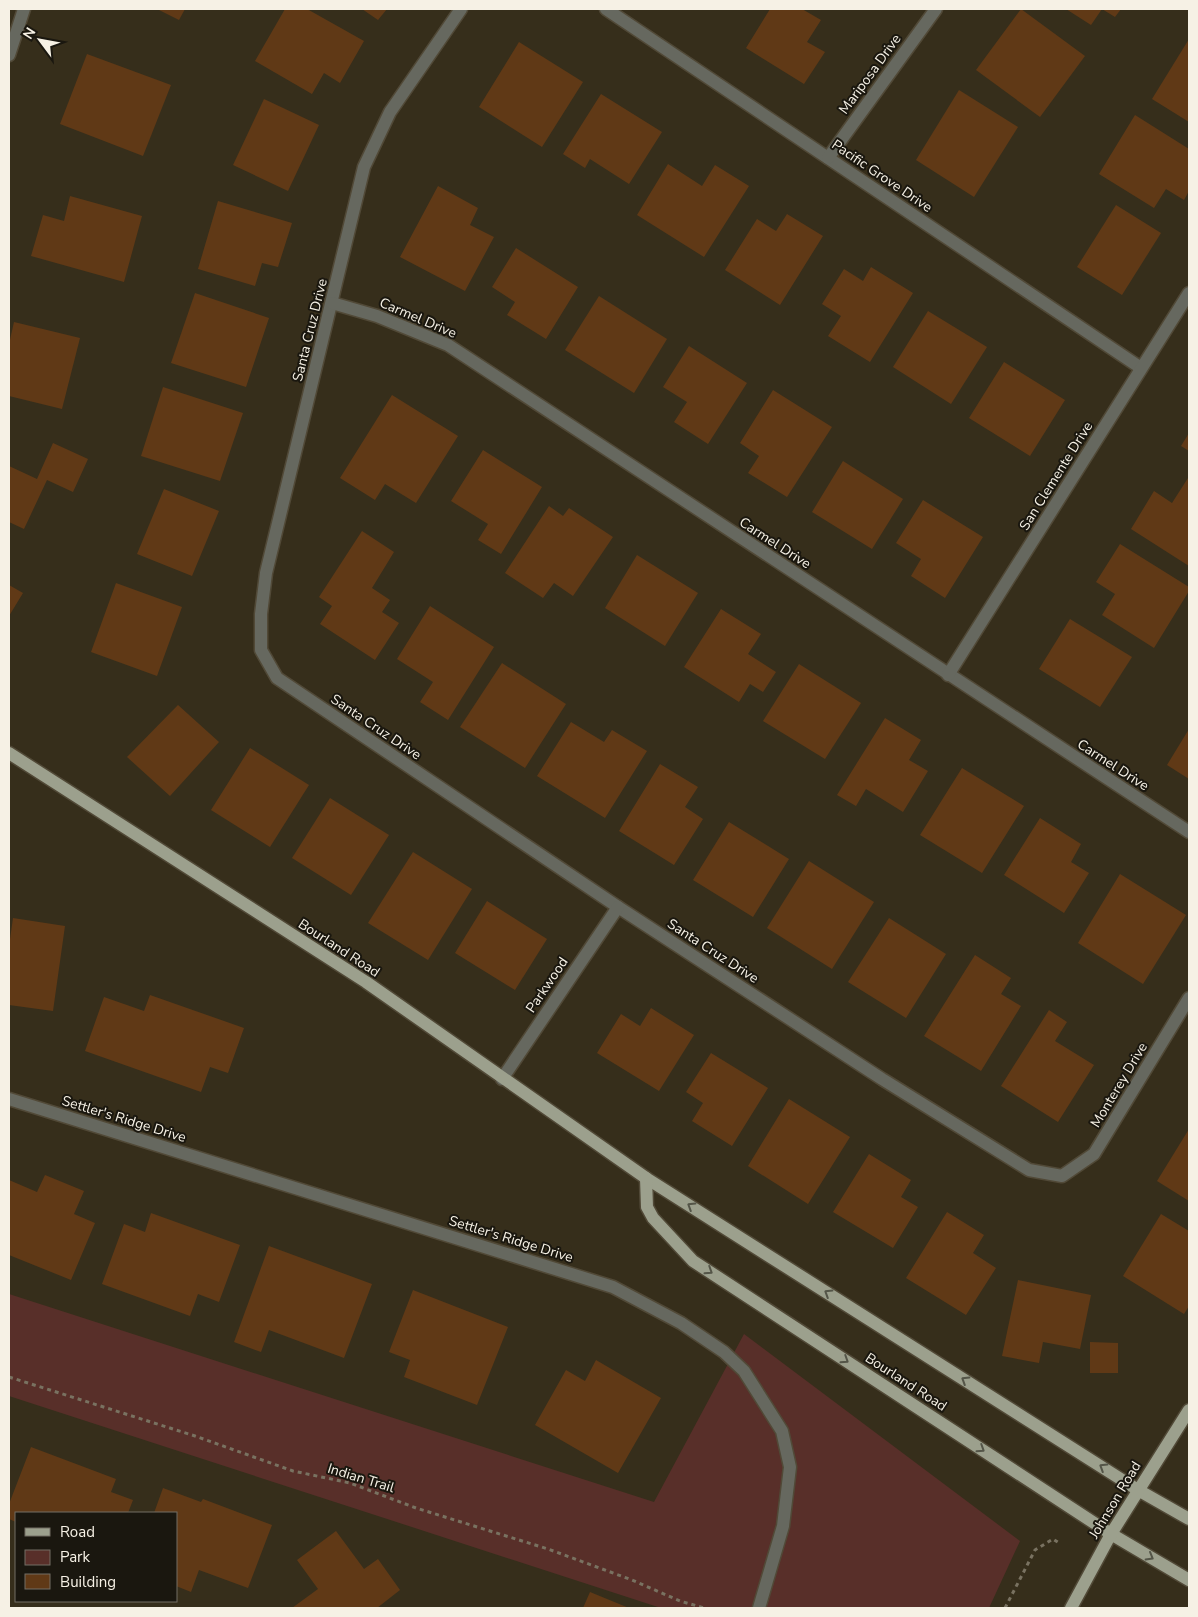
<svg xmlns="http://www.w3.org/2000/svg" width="1198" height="1617" viewBox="0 0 1198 1617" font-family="'Nunito Sans',sans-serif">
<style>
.park{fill:#582f29}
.building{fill:#603916}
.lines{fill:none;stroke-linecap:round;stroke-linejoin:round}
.minor-casing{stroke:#514937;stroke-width:15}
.major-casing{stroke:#514937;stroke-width:15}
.path{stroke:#797261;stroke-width:3;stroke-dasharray:4 4;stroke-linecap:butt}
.minor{stroke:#66685f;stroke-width:12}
.major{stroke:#9ca08d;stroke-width:12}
.oneway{stroke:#545548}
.labels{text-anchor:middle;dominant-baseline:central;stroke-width:4;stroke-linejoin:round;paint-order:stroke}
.street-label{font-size:14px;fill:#f6f1e5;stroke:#1a170f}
</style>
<rect width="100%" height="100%" fill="#362e1b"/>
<polygon class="park" points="9,1294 654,1502 744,1334 1020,1541 989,1608 661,1608 9,1396"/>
<g class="building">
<polygon points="157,9 185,9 179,20"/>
<polygon points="285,9 307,9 364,41 340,83 324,73 312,94 255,61"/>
<polygon points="362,9 387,9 378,20"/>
<polygon points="770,9 802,9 821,20 807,42 825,52 804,84 746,48"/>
<polygon points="1021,9 1085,56 1040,117 976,70"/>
<polygon points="1066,9 1102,9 1091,25"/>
<polygon points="1102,9 1121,9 1115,17"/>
<polygon points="1189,39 1189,122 1152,99"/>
<polygon points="519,42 583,82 542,147 479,107"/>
<polygon points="87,54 171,85 143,156 60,124"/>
<polygon points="959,90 1018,127 974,197 916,160"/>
<polygon points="601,94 662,132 629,184 590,159 585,168 563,154"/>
<polygon points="264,99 319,125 288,191 233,165"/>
<polygon points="1135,115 1189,149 1189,191 1184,200 1166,189 1154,208 1099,174"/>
<polygon points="668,164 702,186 715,165 749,186 704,257 637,215"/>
<polygon points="438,186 478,208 470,225 494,237 465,291 400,257"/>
<polygon points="70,196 142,216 124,282 31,256 43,215 64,221"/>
<polygon points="218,201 292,223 278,267 262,263 255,286 198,269"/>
<polygon points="1116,205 1161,233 1122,295 1077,267"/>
<polygon points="787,214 823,236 780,305 725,270 757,219 776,231"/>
<polygon points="516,248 578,287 546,339 507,315 515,302 492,287"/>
<polygon points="871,267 913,293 870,362 828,336 841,316 822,304 844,269 863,281"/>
<polygon points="195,293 269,318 246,387 171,363"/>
<polygon points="599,296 667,339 634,393 565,350"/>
<polygon points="928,311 987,347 951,404 893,367"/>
<polygon points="14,322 80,338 62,409 9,396 9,344"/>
<polygon points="689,346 747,383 708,444 674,422 687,402 663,387"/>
<polygon points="1004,362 1065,400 1030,456 969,418"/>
<polygon points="163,387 243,413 220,481 141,456"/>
<polygon points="773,390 832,427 787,497 748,473 759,456 740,443"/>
<polygon points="392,395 458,436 416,503 385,484 375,500 340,478"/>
<polygon points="1189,433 1189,451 1181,446"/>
<polygon points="53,443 88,459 73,492 47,480 24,529 9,522 9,466 37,479"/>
<polygon points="483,450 542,487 501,554 478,540 488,524 451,501"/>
<polygon points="843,461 903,499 872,549 812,512"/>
<polygon points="1188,478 1189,479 1189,566 1131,529 1154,491 1172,503"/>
<polygon points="164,489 219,511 192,576 137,554"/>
<polygon points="923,500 983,537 945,598 911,576 921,559 896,543"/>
<polygon points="549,506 563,516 569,508 613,537 573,596 554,583 543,598 505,573"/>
<polygon points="362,531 394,552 372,588 390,600 382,612 399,623 375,660 320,624 332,606 319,597"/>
<polygon points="1120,544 1189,587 1189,591 1154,648 1102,615 1115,594 1096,582"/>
<polygon points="637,555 698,593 665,646 605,608"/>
<polygon points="116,583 182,607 157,676 91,652"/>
<polygon points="9,585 23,593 9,616"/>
<polygon points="430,606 494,647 448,720 420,702 433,682 397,659"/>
<polygon points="721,609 761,634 748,654 776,672 763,692 750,684 739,702 684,667"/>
<polygon points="1070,619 1132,657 1100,707 1039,669"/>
<polygon points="502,663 566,704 525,768 460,727"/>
<polygon points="799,664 861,703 825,759 763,721"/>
<polygon points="178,705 219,742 170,796 127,757"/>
<polygon points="885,718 921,740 909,760 928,771 903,812 866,789 856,806 837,795"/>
<polygon points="571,722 604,742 612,730 647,751 605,818 537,776"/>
<polygon points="1189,729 1189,779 1167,765"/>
<polygon points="250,748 309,785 270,847 211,810"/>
<polygon points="660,764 698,787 685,807 703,819 674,865 619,831"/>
<polygon points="962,768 1024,806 982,873 920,835"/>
<polygon points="330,798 389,835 351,895 292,858"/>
<polygon points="1040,818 1081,844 1071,862 1089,873 1064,913 1004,875"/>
<polygon points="729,822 789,859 753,917 693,880"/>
<polygon points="413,852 472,889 428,960 368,923"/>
<polygon points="809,861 874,902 832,969 767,928"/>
<polygon points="1120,874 1186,915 1143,984 1078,943"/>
<polygon points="487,901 547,939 515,990 455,953"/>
<polygon points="13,918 65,926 53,1011 9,1005 9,939 10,939"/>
<polygon points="889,918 946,954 906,1018 848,982"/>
<polygon points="975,955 1011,978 1001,994 1021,1006 981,1071 924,1036"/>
<polygon points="150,995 244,1028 228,1073 210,1067 201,1092 85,1051 104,997 144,1011"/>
<polygon points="651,1008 694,1035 659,1091 597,1053 621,1014 640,1026"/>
<polygon points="1049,1010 1067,1022 1055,1041 1094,1065 1058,1122 1001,1086"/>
<polygon points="711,1053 768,1088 732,1146 692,1121 703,1103 686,1092"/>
<polygon points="789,1099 850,1137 808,1204 748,1166"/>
<polygon points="1189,1129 1189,1201 1157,1181"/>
<polygon points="869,1154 911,1180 901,1197 918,1207 893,1248 833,1212"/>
<polygon points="45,1175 84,1191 74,1214 95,1223 71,1280 9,1255 9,1180 37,1192"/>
<polygon points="947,1212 984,1235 973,1253 996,1268 966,1315 906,1278"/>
<polygon points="151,1213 240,1245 219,1302 198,1294 190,1316 102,1284 124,1224 145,1232"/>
<polygon points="1161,1214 1189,1231 1189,1306 1184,1314 1123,1276"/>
<polygon points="269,1246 372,1284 344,1358 269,1330 261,1352 234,1342"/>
<polygon points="1018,1280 1091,1295 1080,1349 1043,1342 1039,1363 1002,1356"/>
<polygon points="413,1290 508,1327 477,1405 404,1377 410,1360 389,1352"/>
<polygon points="1090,1342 1118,1343 1118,1373 1090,1373"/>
<polygon points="596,1360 661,1398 618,1473 535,1425 566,1370 585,1381"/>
<polygon points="31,1447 116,1479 111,1492 133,1500 128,1513 16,1513 16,1522 9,1519 9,1504"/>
<polygon points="163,1488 201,1502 203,1499 272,1525 248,1588 199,1570 191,1592 176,1586 176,1513 154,1513"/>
<polygon points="336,1531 364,1569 378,1559 400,1590 377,1608 292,1608 318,1589 297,1560"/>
<polygon points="590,1592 629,1608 583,1608"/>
</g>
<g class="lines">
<defs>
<g id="minor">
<polyline points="461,9 390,112 364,167 266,573 261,614 261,650 277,678 618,907 882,1079 1029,1170 1062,1176 1094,1154 1189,998"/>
<polyline points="606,9 1141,368"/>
<polyline points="9,55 24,9"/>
<polyline points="828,158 936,9"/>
<polyline points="332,303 377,316 448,345 1189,832"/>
<polyline points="948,675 1189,293"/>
<polyline points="502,1079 618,907"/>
<polyline points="9,1099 613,1287 681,1323 724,1352 744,1371 782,1431 790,1467 783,1526 759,1608"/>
</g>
<g id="major">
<polyline points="9,753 366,982 646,1178 1138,1490 1189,1519"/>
<polyline points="646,1178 647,1207 653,1218 693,1261 1111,1534 1189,1580"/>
<polyline points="1071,1608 1111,1534 1189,1410"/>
</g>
</defs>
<use href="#minor" class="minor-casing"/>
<use href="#major" class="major-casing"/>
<g class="path">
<polyline points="9,1377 195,1436 293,1471 350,1483 416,1508 548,1549 632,1580 680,1601 704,1608"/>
<polyline points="1005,1608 1035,1550 1053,1539 1059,1543"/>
</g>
<use href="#minor" class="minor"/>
<use href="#major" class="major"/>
</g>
<defs><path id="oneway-chevron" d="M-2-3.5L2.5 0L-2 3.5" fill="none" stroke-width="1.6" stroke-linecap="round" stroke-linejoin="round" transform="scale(1.25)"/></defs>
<g class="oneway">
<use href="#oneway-chevron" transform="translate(691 1206) rotate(-148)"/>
<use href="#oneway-chevron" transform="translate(709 1271) rotate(33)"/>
<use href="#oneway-chevron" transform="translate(828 1293) rotate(-148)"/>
<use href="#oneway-chevron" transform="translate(845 1360) rotate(33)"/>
<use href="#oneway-chevron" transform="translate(965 1380) rotate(-148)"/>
<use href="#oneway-chevron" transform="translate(981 1449) rotate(33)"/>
<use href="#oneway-chevron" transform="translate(1103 1467) rotate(-148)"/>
<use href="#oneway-chevron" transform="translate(1150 1557) rotate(30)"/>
</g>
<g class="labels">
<g class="street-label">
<text transform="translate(870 74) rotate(-54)">Mariposa Drive</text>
<text transform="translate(882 176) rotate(34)">Pacific Grove Drive</text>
<text transform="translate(418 318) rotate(23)">Carmel Drive</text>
<text transform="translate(310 330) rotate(-76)">Santa Cruz Drive</text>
<text transform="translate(1056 476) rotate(-58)">San Clemente Drive</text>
<text transform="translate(775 543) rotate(33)">Carmel Drive</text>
<text transform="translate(376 727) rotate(34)">Santa Cruz Drive</text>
<text transform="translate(1113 765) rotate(33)">Carmel Drive</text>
<text transform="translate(339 948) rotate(33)">Bourland Road</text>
<text transform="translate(713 951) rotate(33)">Santa Cruz Drive</text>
<text transform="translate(547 985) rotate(-56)">Parkwood</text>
<text transform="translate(1119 1085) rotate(-59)">Monterey Drive</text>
<text transform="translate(124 1119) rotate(17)">Settler's Ridge Drive</text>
<text transform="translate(511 1239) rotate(17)">Settler's Ridge Drive</text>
<text transform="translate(906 1382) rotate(33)">Bourland Road</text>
<text transform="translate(361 1478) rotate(17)">Indian Trail</text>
<text transform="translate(1115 1500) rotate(-59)">Johnson Road</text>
</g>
</g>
<rect width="1198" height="1617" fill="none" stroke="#f6f1e5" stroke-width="20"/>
<rect x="15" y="1512" width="162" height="90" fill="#1a170f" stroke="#726e65"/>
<rect x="25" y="1528" width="25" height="8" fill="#9ca08d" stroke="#726e65"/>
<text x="60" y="1537" font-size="15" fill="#f6f1e5">Road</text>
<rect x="25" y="1550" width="25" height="15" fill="#582f29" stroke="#726e65"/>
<text x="60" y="1562" font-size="15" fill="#f6f1e5">Park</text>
<rect x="25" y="1574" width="25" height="15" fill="#603916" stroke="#726e65"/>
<text x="60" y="1587" font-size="15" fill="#f6f1e5">Building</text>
<g transform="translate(40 40) rotate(302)" stroke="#1a170f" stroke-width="4" paint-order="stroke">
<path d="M0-4L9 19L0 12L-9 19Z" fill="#f6f1e5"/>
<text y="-8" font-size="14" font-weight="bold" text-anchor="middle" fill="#f6f1e5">N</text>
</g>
</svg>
